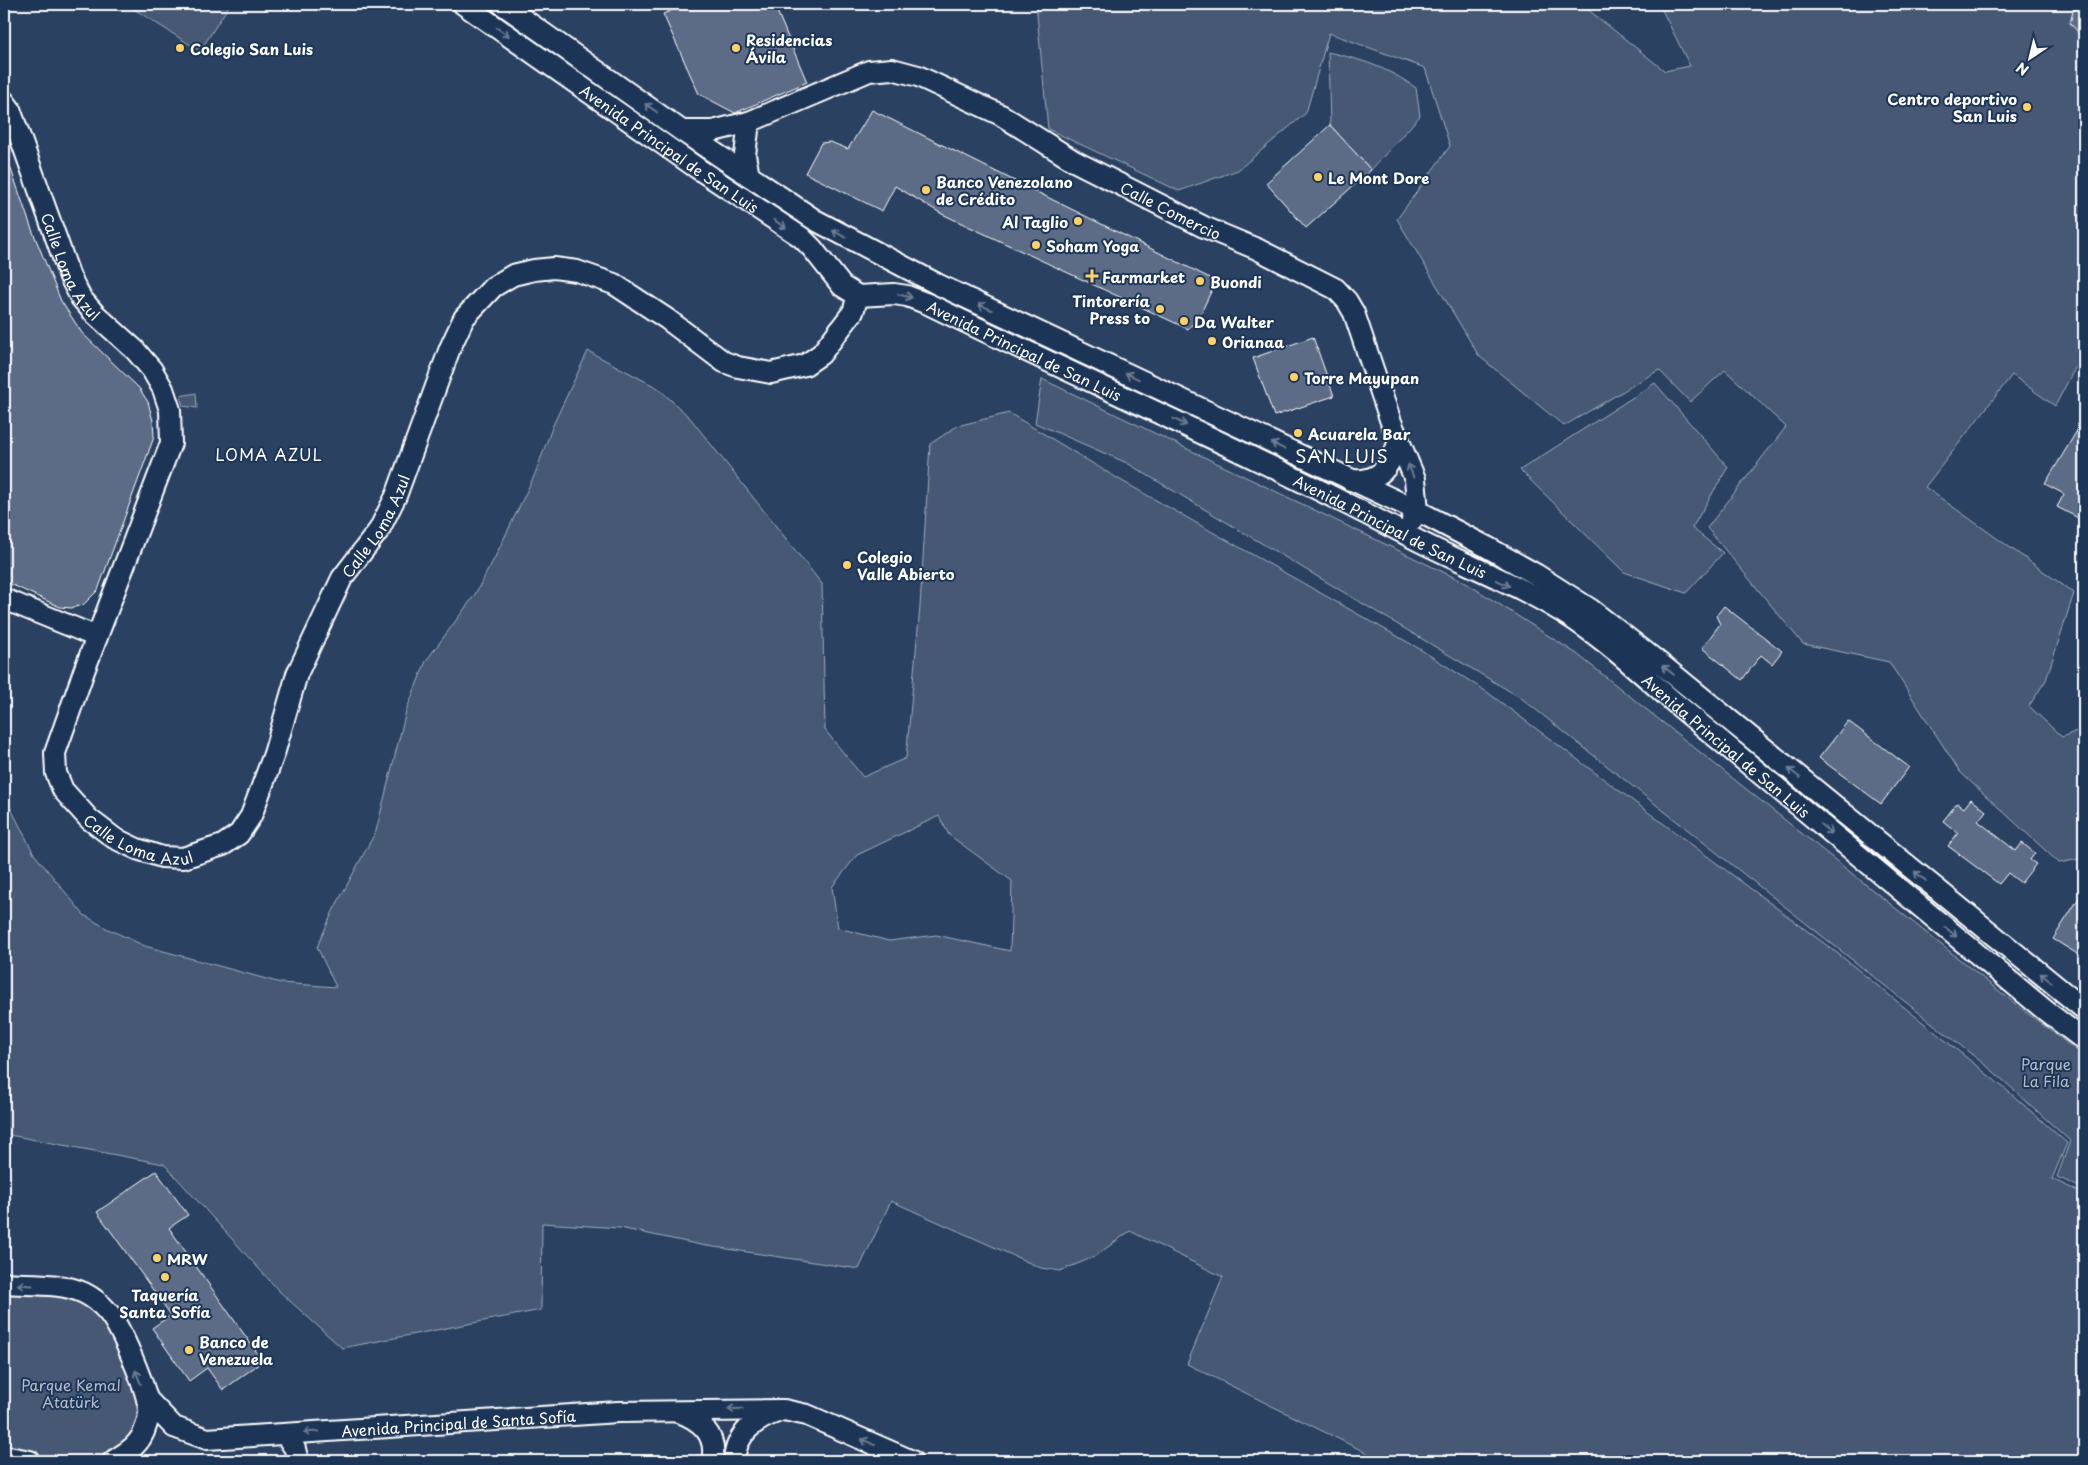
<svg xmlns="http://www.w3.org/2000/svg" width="2088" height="1465" viewBox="0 0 2088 1465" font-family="'Playpen Sans',sans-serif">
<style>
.green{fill:#465975;stroke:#a2acba;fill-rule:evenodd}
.building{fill:#5b6c86;stroke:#fff}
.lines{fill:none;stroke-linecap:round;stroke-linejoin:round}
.street-casing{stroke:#fff;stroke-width:24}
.street{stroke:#1d3557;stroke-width:20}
.oneway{stroke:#6c7c92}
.poi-dot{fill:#ffd166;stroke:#1d3557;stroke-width:2}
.labels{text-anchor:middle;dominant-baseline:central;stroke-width:4;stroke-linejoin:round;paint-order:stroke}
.poi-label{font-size:15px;font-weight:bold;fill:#fff;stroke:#1d3557;text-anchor:start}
.street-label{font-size:15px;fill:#fff;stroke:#1d3557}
.park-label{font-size:15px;fill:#b5bdc8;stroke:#1d3557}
.neighbourhood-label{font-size:16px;letter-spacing:1px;fill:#fff;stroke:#1d3557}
.quarter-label{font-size:18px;letter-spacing:1px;fill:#fff;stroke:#1d3557}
</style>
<rect width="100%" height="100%" fill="#2a4161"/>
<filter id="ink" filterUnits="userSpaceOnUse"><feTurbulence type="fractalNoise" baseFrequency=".02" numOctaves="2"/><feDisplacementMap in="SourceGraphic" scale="10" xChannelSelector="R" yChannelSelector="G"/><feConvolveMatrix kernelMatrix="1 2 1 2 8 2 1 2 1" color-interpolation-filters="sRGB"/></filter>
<g filter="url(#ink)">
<g class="green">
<polygon points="126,4 230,4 200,51"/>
<polygon points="1036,4 1581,4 1665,71 1690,66 1659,4 2084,4 2084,351 2055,406 2012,375 1925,487 2074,593 2046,680 2029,706 2062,737 2084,728 2084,858 2059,863 1960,772 1889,662 1803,644 1707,528 1786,427 1725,370 1690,402 1659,370 1564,426 1479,356 1397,219 1450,146 1425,68 1329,33 1306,113 1238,170 1179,191 1048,129"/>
<path d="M 1328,52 C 1363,60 1386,67 1416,88 L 1420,116 L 1371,170 L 1330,125 Z"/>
<path d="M 588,351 L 658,388 L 690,418 L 822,584 L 825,730 L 863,777 L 906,758 L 920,607 L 930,444 L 957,426 L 1009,413 L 1122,481 L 1418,648 L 1487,692 L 1841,956 L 2009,1092 L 2067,1143 L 2052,1179 L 2084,1194 L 2084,1461 L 1383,1461 L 1187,1364 L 1223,1277 L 1130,1231 L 1094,1257 L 1060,1271 L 1041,1268 L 891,1201 L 859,1269 L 701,1245 L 620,1228 L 542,1223 L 541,1310 L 342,1348 L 280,1292 L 164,1164 L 4,1134 L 4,795 L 34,854 L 84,915 L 108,929 L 145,946 L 281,983 L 336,987 L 317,947 L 333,911 L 376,831 L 406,711 L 426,661 L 474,596 L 495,557 L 535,474 L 553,425 ZM 939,816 L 949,835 L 1012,881 L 1010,951 L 936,935 L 889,941 L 838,928 L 832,887 L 857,855 Z"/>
<polygon points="1042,379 1466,583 1577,654 2018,1006 2084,1056 2084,1189 2057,1177 2070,1141 1994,1072 1521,698 1127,463 1035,423"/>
<polygon points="1655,383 1728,467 1692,528 1723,553 1686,593 1624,572 1520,470"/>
<polygon points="196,393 197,408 183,406 180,396"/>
<polygon points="4,1283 99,1303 149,1412 113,1461 30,1461 4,1456"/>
</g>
<g class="building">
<polygon points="687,4 774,4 807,82 735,113 699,94 663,14"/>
<polygon points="2075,4 2084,4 2084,39 2070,23"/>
<polygon points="872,110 1216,281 1199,317 1188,329 942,214 895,186 882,211 805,173 821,143 830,142 848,149"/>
<polygon points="1330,125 1371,170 1306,228 1266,183"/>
<polygon points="6,155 31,227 61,301 82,333 139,388 148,402 153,421 154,437 98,590 83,605 71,608 60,607 4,581 4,156"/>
<polygon points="1313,337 1334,396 1274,416 1253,358"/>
<polygon points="2084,419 2084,521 2057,507 2064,494 2045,484"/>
<polygon points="1724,606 1782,651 1772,664 1761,655 1742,680 1702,648 1720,624 1716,616"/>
<polygon points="1848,721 1909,767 1881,804 1819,758"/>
<polygon points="1971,799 1986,811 1978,821 2016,851 2022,843 2035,853 2030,860 2036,864 2021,883 2008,873 1999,884 1948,846 1958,833 1943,821 1957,803 1964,808"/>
<polygon points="2084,890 2084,958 2053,939"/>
<polygon points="156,1171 188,1215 169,1228 263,1361 223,1390 207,1368 189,1381 152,1328 171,1315 97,1212"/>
</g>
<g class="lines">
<defs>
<g id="street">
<path id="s1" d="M 463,4 L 697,168 L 801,237 L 812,248 L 842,286 L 858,296 L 894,294 L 907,296 L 928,304 C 1088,382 1251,453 1409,536 C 1462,564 1524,586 1573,619 C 1610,644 1642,674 1675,703 L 2046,1011 L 2084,1040"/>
<polyline points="502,4 682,131 815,220 937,284 1418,511 1487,547 1537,575 1590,609 1662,665 2084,1009"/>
<path id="s2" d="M 4,101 L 10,109 L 70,277 L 81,298 L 95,314 L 135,350 L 152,370 L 163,389 L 170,410 L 171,443 L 84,671 L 55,753 L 56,773 L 63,790 L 89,819 L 114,838 L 137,849 L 162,857 L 183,858 L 223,845 L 239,834 L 251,816 L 274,754 L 297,674 L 342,578 L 379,530 L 396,496 L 450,348 L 464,318 L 493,287 L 513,275 L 534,270 L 554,268 L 577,271 L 614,284 L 667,319 L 724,362 L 738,367 L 771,373 L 805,365 L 821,354 L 853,312 L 858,296"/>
<path id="s3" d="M 682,131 L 713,131 L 749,122 L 869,71 L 892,69 L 918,76 L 1001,115 L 1074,161 L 1204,227 L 1257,249 L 1336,289 L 1347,301 L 1354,313 L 1391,422 L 1415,479 L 1418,511 L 1412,520"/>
<polyline points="749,176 745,155 749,122"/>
<path d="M 1350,480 C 1380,483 1390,467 1399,441"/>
<polyline points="4,599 97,637"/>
<path d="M 4,1283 C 29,1285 61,1282 84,1293 C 92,1297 102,1305 108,1312 C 121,1327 148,1391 149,1411 C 149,1415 148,1421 146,1426 C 141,1444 128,1452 113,1461"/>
<path id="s4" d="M 147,1399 L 174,1427 L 207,1439 L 618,1412 L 784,1410 L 807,1415 L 912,1461"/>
<path d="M 678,1412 C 700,1419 718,1435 712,1461"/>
<polyline points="286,1435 295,1449 298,1461"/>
<polyline points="4,1456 30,1461"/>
<path d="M 734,1461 C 736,1433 754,1420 780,1411"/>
</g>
</defs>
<use href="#street" class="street-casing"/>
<use href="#street" class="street"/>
</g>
<defs><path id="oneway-shaft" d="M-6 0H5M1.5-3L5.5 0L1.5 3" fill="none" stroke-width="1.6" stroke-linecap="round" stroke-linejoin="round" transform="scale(1.25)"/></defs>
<g class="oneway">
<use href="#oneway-shaft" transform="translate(503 32) rotate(35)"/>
<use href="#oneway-shaft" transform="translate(651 108) rotate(-145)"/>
<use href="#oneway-shaft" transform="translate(780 224) rotate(34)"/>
<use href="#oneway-shaft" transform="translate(839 234) rotate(-151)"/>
<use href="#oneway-shaft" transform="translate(905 296) rotate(13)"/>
<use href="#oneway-shaft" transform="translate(985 307) rotate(-155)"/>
<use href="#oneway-shaft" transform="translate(1132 376) rotate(-155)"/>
<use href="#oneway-shaft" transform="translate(1180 422) rotate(26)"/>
<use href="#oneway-shaft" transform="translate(1278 446) rotate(-154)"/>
<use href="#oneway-shaft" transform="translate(1411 471) rotate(-112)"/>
<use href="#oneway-shaft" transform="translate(1503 583) rotate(25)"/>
<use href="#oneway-shaft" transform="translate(1668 670) rotate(-141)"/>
<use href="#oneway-shaft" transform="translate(1794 773) rotate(-141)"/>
<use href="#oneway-shaft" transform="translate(1826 829) rotate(40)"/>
<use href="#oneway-shaft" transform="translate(1920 876) rotate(-141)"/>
<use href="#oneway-shaft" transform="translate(1951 932) rotate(40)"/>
<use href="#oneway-shaft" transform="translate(2046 978) rotate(-141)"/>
<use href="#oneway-shaft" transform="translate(25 1285) rotate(-176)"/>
<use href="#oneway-shaft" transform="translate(138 1377) rotate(-111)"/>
<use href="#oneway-shaft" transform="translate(735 1409) rotate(179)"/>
<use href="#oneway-shaft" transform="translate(311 1432) rotate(176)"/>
<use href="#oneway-shaft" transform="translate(868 1442) rotate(-156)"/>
</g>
</g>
<g class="poi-dot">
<circle cx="180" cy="48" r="5"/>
<circle cx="736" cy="48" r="5"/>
<circle cx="2027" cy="107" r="5"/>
<circle cx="1318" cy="177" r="5"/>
<circle cx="926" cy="190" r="5"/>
<circle cx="1078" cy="221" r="5"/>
<circle cx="1036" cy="245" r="5"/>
<path d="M1089.5 268.5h5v5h5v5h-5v5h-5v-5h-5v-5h5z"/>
<circle cx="1200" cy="281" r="5"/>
<circle cx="1160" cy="309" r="5"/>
<circle cx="1184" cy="321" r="5"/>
<circle cx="1212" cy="341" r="5"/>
<circle cx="1294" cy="377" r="5"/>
<circle cx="1298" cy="433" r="5"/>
<circle cx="847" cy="565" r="5"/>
<circle cx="157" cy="1258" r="5"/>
<circle cx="165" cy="1277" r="5"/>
<circle cx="189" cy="1350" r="5"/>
</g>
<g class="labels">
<g class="poi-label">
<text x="746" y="39">Residencias<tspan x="746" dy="17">Ávila</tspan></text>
<text x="190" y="48">Colegio San Luis</text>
<text x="2017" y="98" text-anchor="end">Centro deportivo<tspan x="2017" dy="17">San Luis</tspan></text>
<text x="1328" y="177">Le Mont Dore</text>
<text x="936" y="181">Banco Venezolano<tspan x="936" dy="17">de Crédito</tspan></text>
<text x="1068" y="221" text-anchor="end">Al Taglio</text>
<text x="1046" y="245">Soham Yoga</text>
<text x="1102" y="276">Farmarket</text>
<text x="1210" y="281">Buondi</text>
<text x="1150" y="300" text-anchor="end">Tintorería<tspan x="1150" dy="17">Press to</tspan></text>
<text x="1194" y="321">Da Walter</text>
<text x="1222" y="341">Orianaa</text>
<text x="1304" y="377">Torre Mayupan</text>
<text x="1308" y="433">Acuarela Bar</text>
<text x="857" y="556">Colegio<tspan x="857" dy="17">Valle Abierto</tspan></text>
<text x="167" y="1258">MRW</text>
<text x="165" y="1294" text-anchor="middle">Taquería<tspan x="165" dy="17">Santa Sofía</tspan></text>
<text x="199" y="1341">Banco de<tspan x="199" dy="17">Venezuela</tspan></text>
</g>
<g class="street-label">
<text stroke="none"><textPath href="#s1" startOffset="252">Avenida Principal de San Luis</textPath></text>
<text stroke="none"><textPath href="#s3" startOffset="535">Calle Comercio</textPath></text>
<text stroke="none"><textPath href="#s2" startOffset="179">Calle Loma Azul</textPath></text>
<text stroke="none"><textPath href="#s1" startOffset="672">Avenida Principal de San Luis</textPath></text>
<text stroke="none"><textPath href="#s2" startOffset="1304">Calle Loma Azul</textPath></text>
<text stroke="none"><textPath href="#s1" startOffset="1078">Avenida Principal de San Luis</textPath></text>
<text stroke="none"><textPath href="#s1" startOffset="1482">Avenida Principal de San Luis</textPath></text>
<text stroke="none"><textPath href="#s2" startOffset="854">Calle Loma Azul</textPath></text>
<text stroke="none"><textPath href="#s4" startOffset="326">Avenida Principal de Santa Sofía</textPath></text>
</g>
<g class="park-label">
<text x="2046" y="1063">Parque<tspan x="2046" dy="17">La Fila</tspan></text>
<text x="71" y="1384">Parque Kemal<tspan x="71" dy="17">Atatürk</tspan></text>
</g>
<g class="neighbourhood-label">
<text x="269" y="454">LOMA AZUL</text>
</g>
<g class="quarter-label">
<text x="1342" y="455">SAN LUIS</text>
</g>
</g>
<rect width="2088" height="1465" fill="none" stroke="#1d3557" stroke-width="20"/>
<rect x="10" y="10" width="2068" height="1445" fill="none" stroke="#fff" stroke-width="2" filter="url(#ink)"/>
<g transform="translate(2030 58) rotate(215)" stroke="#1d3557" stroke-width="4" paint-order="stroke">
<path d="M0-4L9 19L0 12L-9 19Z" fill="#ffffff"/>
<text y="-8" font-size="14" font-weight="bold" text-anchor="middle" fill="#ffffff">N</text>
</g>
</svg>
